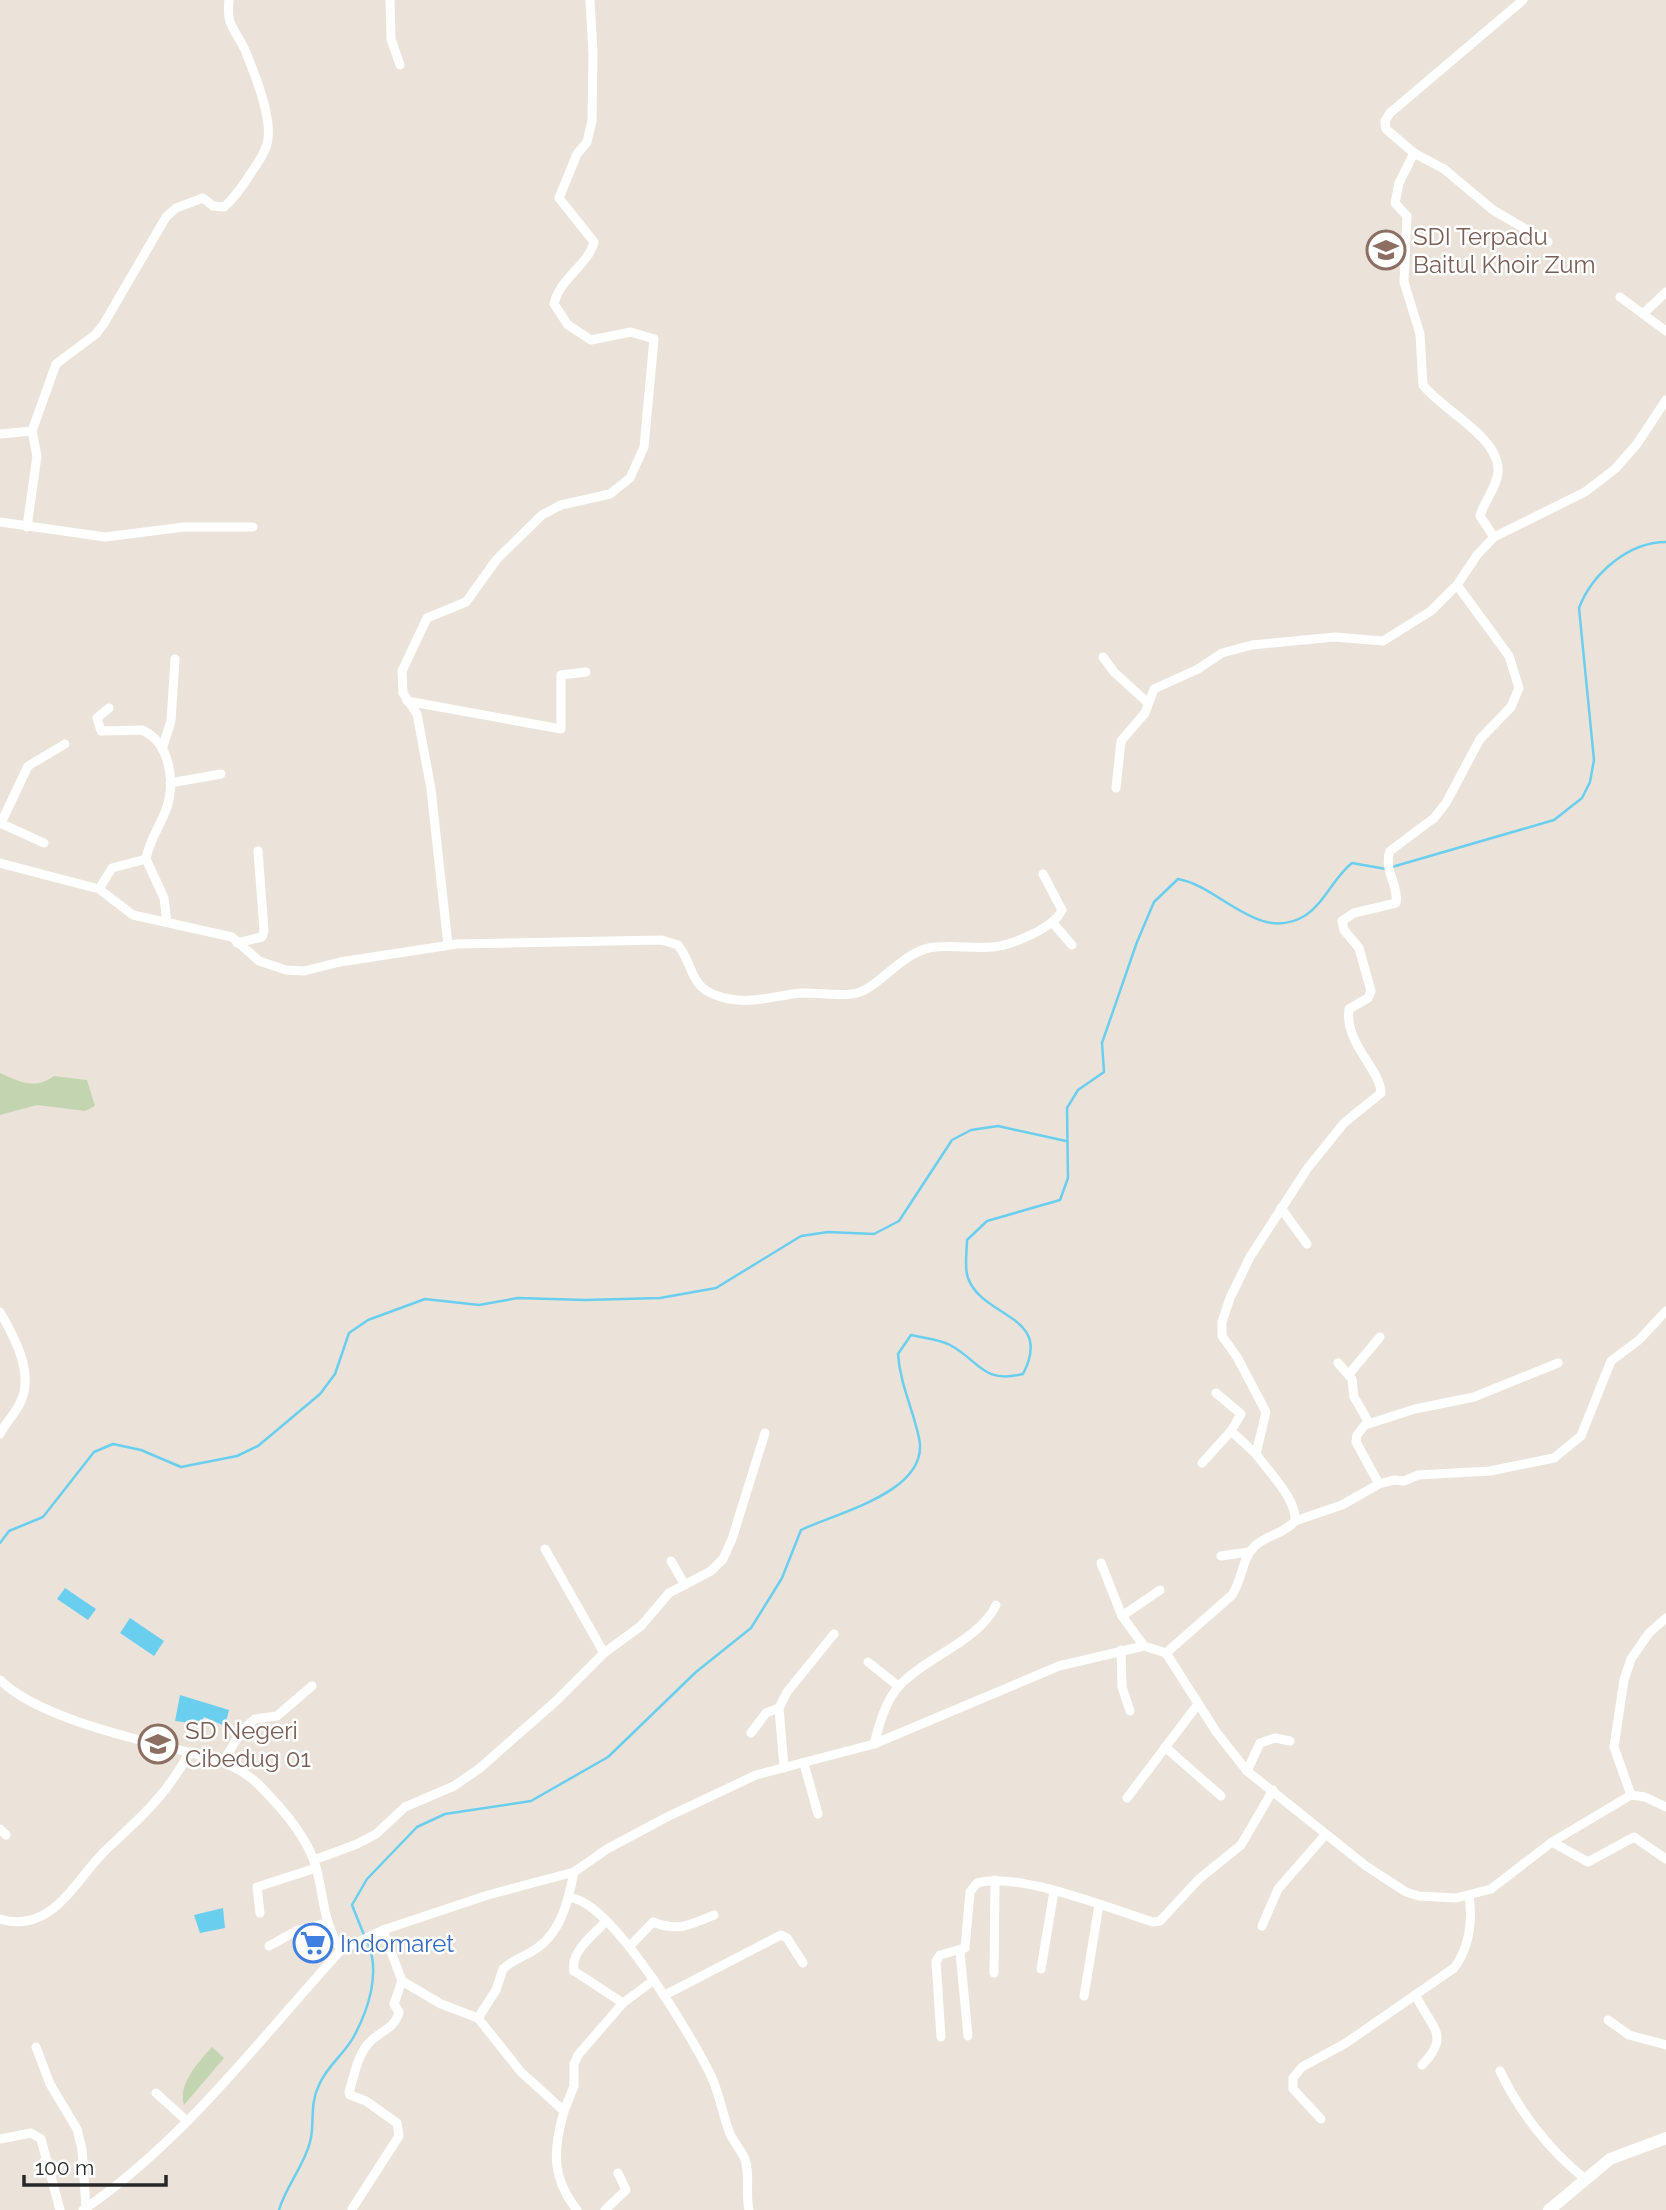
<svg xmlns="http://www.w3.org/2000/svg" width="1666" height="2210" viewBox="0 0 1666 2210" font-family="Raleway,sans-serif">
<style>
.cemetery{fill:#c3d5b0}
.water{fill:#6aceef}
.lines{fill:none;stroke-linecap:round;stroke-linejoin:round}
.stream{stroke:#6aceef;stroke-width:2.5}
.street{stroke:#fff;stroke-width:9}
.secondary{stroke:#fff;stroke-width:12}
.labels{text-anchor:middle;dominant-baseline:central;stroke-width:5;stroke-linejoin:round;paint-order:stroke}
.education-label{font-size:24px;fill:#785e54;stroke:#fff;text-anchor:start}
.shop-label{font-size:24px;fill:#366cbe;stroke:#fff;text-anchor:start}
</style>
<rect width="100%" height="100%" fill="#ebe3d9"/>
<g class="cemetery">
<path d="M 0,1073 C 20,1082 35,1090 54,1076 L 87,1080 L 95,1106 L 85,1111 L 37,1105 L 0,1115 Z"/>
<path d="M 212,2047 L 224,2058 L 184,2105 C 177,2085 199,2061 212,2047 Z"/>
</g>
<g class="water">
<polygon points="65,1588 96,1609 88,1620 57,1599"/>
<polygon points="130,1618 164,1641 154,1656 120,1633"/>
<polygon points="180,1695 229,1710 225,1726 204,1717 200,1724 175,1721"/>
<polygon points="223,1908 225,1928 200,1933 194,1915"/>
</g>
<g class="lines">
<g class="stream">
<path d="M 1392,867 L 1554,820 L 1582,798 L 1590,782 L 1594,760 L 1579,608 C 1592,574 1628,542 1666,542"/>
<polyline points="0,1543 9,1531 43,1517 94,1452 113,1444 141,1450 181,1467 237,1456 258,1446 320,1394 335,1374 349,1333 368,1320 425,1299 479,1305 518,1298 585,1300 660,1298 716,1288 801,1236 828,1232 874,1234 899,1221 952,1140 971,1130 998,1126 1066,1141"/>
<path d="M 364,1935 L 352,1905 L 367,1879 L 417,1827 L 445,1814 L 531,1801 L 608,1757 L 696,1672 L 751,1628 L 782,1578 L 801,1530 C 835,1513 931,1492 919,1438 C 913,1409 900,1384 898,1354 L 911,1335 C 923,1338 939,1339 950,1345 C 980,1361 982,1384 1023,1374 C 1054,1314 983,1319 968,1278 C 964,1268 967,1251 967,1240 L 987,1221 L 1060,1200 L 1068,1178 L 1067,1108 L 1078,1090 L 1104,1072 L 1102,1043 L 1137,942 L 1154,902 L 1178,879 C 1220,886 1259,945 1306,915 C 1325,902 1334,877 1352,863 L 1386,869"/>
<path d="M 279,2210 C 286,2186 304,2166 310,2142 C 315,2126 309,2105 319,2085 C 327,2066 344,2054 353,2038 C 369,2009 381,1971 367,1941"/>
</g>
<g class="street">
<polyline points="390,0 391,39 400,65"/>
<polyline points="1414,153 1386,129 1385,121 1390,113 1523,0"/>
<polyline points="1666,292 1643,314 1666,331"/>
<polyline points="1620,297 1643,314"/>
<path d="M 0,434 L 32,431 L 56,364 L 96,334 L 103,325 L 166,217 L 176,208 L 203,198 L 213,206 L 224,207 C 235,198 243,185 251,173 C 257,164 264,155 267,144 C 274,121 254,72 245,50 C 235,28 226,27 229,0"/>
<polyline points="0,522 105,537 184,527 253,527"/>
<polyline points="27,527 37,456 32,431"/>
<path d="M 1494,537 L 1480,516 C 1484,501 1498,486 1498,470 C 1499,437 1441,409 1423,385 L 1420,334 L 1404,282 L 1407,216 L 1395,203 L 1399,183 L 1414,153 L 1444,169 L 1493,210 L 1548,242"/>
<polyline points="1103,657 1114,672 1148,703"/>
<polyline points="407,701 561,729 561,675 586,672"/>
<polyline points="162,749 171,721 175,659"/>
<polyline points="170,783 221,774"/>
<polyline points="1116,788 1121,741 1145,713 1154,689 1198,669 1222,653 1252,645 1335,637 1383,641 1431,611 1457,585 1477,555 1494,537 1585,492 1615,469 1637,444 1666,400"/>
<polyline points="0,823 44,843"/>
<polyline points="1,823 28,766 65,744"/>
<polyline points="146,859 164,898 167,922"/>
<path d="M 0,863 L 99,889 L 133,915 L 232,937 L 259,961 L 286,970 L 304,971 L 340,962 L 457,944 L 662,940 L 678,945 C 697,970 687,991 730,999 C 754,1004 780,994 804,993 C 820,993 837,996 852,994 C 877,991 898,955 929,948 C 950,944 972,949 993,947 C 1012,945 1054,928 1062,910 L 1043,874"/>
<path d="M 99,889 L 112,868 L 146,859 C 149,840 161,825 167,807 C 175,781 170,742 142,730 L 101,731 L 97,718 L 109,708"/>
<polyline points="1052,922 1072,945"/>
<polyline points="237,943 262,937 264,930 258,851"/>
<path d="M 448,945 L 431,789 L 417,714 L 403,693 L 402,671 L 427,618 L 466,602 L 497,559 L 542,515 L 561,505 L 610,494 L 630,478 L 644,447 L 654,339 L 631,332 L 591,340 L 568,325 L 554,304 C 559,279 589,264 594,242 L 559,198 L 577,154 L 587,142 L 592,121 L 593,53 L 590,0"/>
<polyline points="1281,1208 1307,1244"/>
<path d="M 0,1312 C 14,1336 34,1373 21,1401 C 16,1413 6,1422 0,1434"/>
<polyline points="1338,1363 1352,1379 1354,1397 1368,1421 1357,1435 1356,1442 1379,1484"/>
<polyline points="1349,1374 1380,1337"/>
<polyline points="1216,1393 1241,1414 1231,1431"/>
<polyline points="1368,1424 1415,1409 1474,1397 1558,1363"/>
<polyline points="1202,1463 1231,1431 1256,1454"/>
<polyline points="1295,1521 1342,1505 1379,1484 1394,1480 1404,1481 1418,1475 1490,1471 1554,1458 1581,1436 1611,1361 1639,1340 1666,1311"/>
<polyline points="545,1549 604,1653"/>
<polyline points="1221,1556 1249,1552"/>
<polyline points="671,1561 685,1585"/>
<polyline points="1101,1563 1122,1616 1144,1646"/>
<polyline points="1122,1616 1160,1590"/>
<polyline points="1121,1650 1122,1687 1130,1711"/>
<path d="M 1166,1653 L 1232,1595 C 1243,1579 1241,1558 1256,1545 C 1268,1535 1285,1533 1295,1521 C 1297,1499 1268,1471 1256,1454 L 1266,1412 L 1237,1357 L 1222,1336 L 1222,1322 L 1230,1298 L 1250,1257 L 1307,1169 L 1344,1123 L 1381,1093 C 1381,1070 1344,1043 1349,1009 L 1368,998 L 1371,991 L 1359,948 L 1344,930 L 1342,921 L 1354,913 L 1396,903 C 1399,886 1383,869 1390,851 L 1434,818 L 1446,803 L 1480,739 L 1511,707 L 1519,688 L 1509,656 L 1457,585"/>
<polyline points="868,1662 898,1686"/>
<path d="M 0,1680 C 34,1714 119,1735 167,1747 C 199,1755 235,1761 259,1785 C 280,1806 306,1835 315,1864 C 325,1896 321,1919 341,1950 L 383,1930 L 488,1895 L 574,1872 L 607,1849 L 667,1817 L 756,1775 L 874,1744 L 1059,1666 L 1144,1646 L 1166,1653 L 1217,1733 L 1247,1771 L 1366,1866 L 1406,1892 L 1419,1896 L 1456,1898 L 1491,1889 L 1552,1842 L 1631,1795 L 1645,1797 L 1666,1807"/>
<polyline points="751,1733 766,1713 779,1708"/>
<path d="M 874,1744 C 879,1725 886,1699 900,1685 C 926,1657 980,1640 996,1605"/>
<polyline points="1165,1747 1221,1796"/>
<polyline points="223,1762 242,1730 255,1719 277,1716 312,1686"/>
<polyline points="804,1764 818,1814"/>
<polyline points="784,1768 779,1708 787,1692 834,1634"/>
<polyline points="1247,1771 1260,1743 1275,1738 1290,1741"/>
<polyline points="1631,1795 1614,1747 1624,1680 1631,1659 1649,1633 1666,1618"/>
<polyline points="1127,1798 1198,1704"/>
<polyline points="0,1829 6,1835"/>
<polyline points="1552,1842 1588,1862 1634,1837 1666,1859"/>
<polyline points="314,1860 357,1844 376,1834 405,1807 454,1786 480,1768 555,1702 604,1653 641,1626 669,1593 711,1571 723,1559 732,1539 765,1433"/>
<path d="M 574,1872 C 568,1903 560,1936 531,1952 C 521,1958 511,1961 503,1969 L 496,1990 L 478,2018 L 521,2072 L 564,2111 C 553,2150 551,2177 577,2210"/>
<path d="M 568,1898 C 608,1894 696,2043 712,2078 C 720,2096 723,2116 730,2134 C 734,2142 740,2149 744,2157 C 751,2173 745,2193 749,2210"/>
<polyline points="260,1913 257,1887 316,1868"/>
<path d="M 0,1919 C 53,1935 76,1878 106,1850 C 143,1815 164,1798 190,1752"/>
<path d="M 606,1921 C 594,1935 570,1951 574,1971 L 623,2003"/>
<polyline points="1262,1926 1278,1889 1326,1834"/>
<polyline points="383,1930 402,1981 441,2004 478,2018"/>
<polyline points="269,1946 298,1930 326,1923"/>
<path d="M 629,1947 L 653,1922 C 677,1932 691,1925 714,1915"/>
<polyline points="960,1952 968,2036"/>
<polyline points="1041,1969 1054,1891"/>
<polyline points="994,1973 995,1880"/>
<polyline points="665,1995 781,1935 787,1938 803,1963"/>
<polyline points="1084,1996 1099,1905"/>
<path d="M 1416,1996 C 1432,2029 1451,2035 1422,2065"/>
<polyline points="1608,2020 1629,2035 1666,2045"/>
<path d="M 941,2037 L 936,1961 L 940,1955 L 965,1948 L 970,1892 L 977,1883 C 1018,1871 1111,1909 1153,1922 L 1160,1921 L 1199,1879 L 1241,1845 L 1273,1790"/>
<polyline points="36,2047 50,2084 77,2129 82,2149 86,2208"/>
<path d="M 1500,2071 C 1519,2111 1549,2150 1584,2178"/>
<polyline points="156,2093 187,2121"/>
<polyline points="564,2111 574,2086 574,2064 578,2055 623,2003 654,1980"/>
<path d="M 1321,2119 L 1293,2089 L 1293,2078 L 1302,2067 L 1346,2043 L 1454,1968 C 1469,1949 1473,1921 1469,1896"/>
<polyline points="0,2139 31,2133 41,2139 60,2210"/>
<path d="M 352,2209 L 399,2136 L 397,2123 L 366,2101 L 350,2095 L 349,2092 C 354,2076 357,2057 368,2044 C 378,2032 395,2029 399,2012 L 394,2004 L 402,1981"/>
<path d="M 83,2210 C 184,2141 259,2040 341,1950"/>
<polyline points="605,2210 626,2190 618,2173"/>
</g>
<polyline class="secondary" points="1549,2210 1610,2159 1666,2138"/>
</g>
<defs>
<symbol id="school-ring" viewBox="-11 -11 22 22"><circle r="9.5" fill="#fff" stroke="#8d6e63" stroke-width="1.5"/><path d="M0-5L7-2L0 1L-7-2ZM-4 1L0 2.5L4 1V4Q0 6-4 4Z" fill="#8d6e63"/></symbol>
<symbol id="supermarket-ring" viewBox="-11 -11 22 22"><circle r="9.5" fill="#fff" stroke="#3f7fe0" stroke-width="1.5"/><path d="M-6-5.5h2.5l.6 2H6L4.5 2H-2.5L-4.4-4H-6ZM-1.5 3.2a1.3 1.3 0 1 0 .1 0ZM3 3.2a1.3 1.3 0 1 0 .1 0Z" fill="#3f7fe0"/></symbol>
</defs>
<g fill-rule="evenodd">
<use href="#school-ring" x="1364" y="228" width="44" height="44"/>
<use href="#school-ring" x="136" y="1722" width="44" height="44"/>
<use href="#supermarket-ring" x="291" y="1921" width="44" height="44"/>
</g>
<g class="labels">
<g class="education-label">
<text x="1413" y="236">SDI Terpadu<tspan x="1413" dy="28">Baitul Khoir Zum</tspan></text>
<text x="185" y="1730">SD Negeri<tspan x="185" dy="28">Cibedug 01</tspan></text>
</g>
<g class="shop-label">
<text x="340" y="1943">Indomaret</text>
</g>
</g>
<path d="M24 2175v10h142v-10" fill="none" stroke="#282828" stroke-width="3.5"/>
<text x="35" y="2175" font-size="21" fill="#282828" stroke="#ffffff" stroke-width="5" paint-order="stroke">100 m</text>
</svg>
